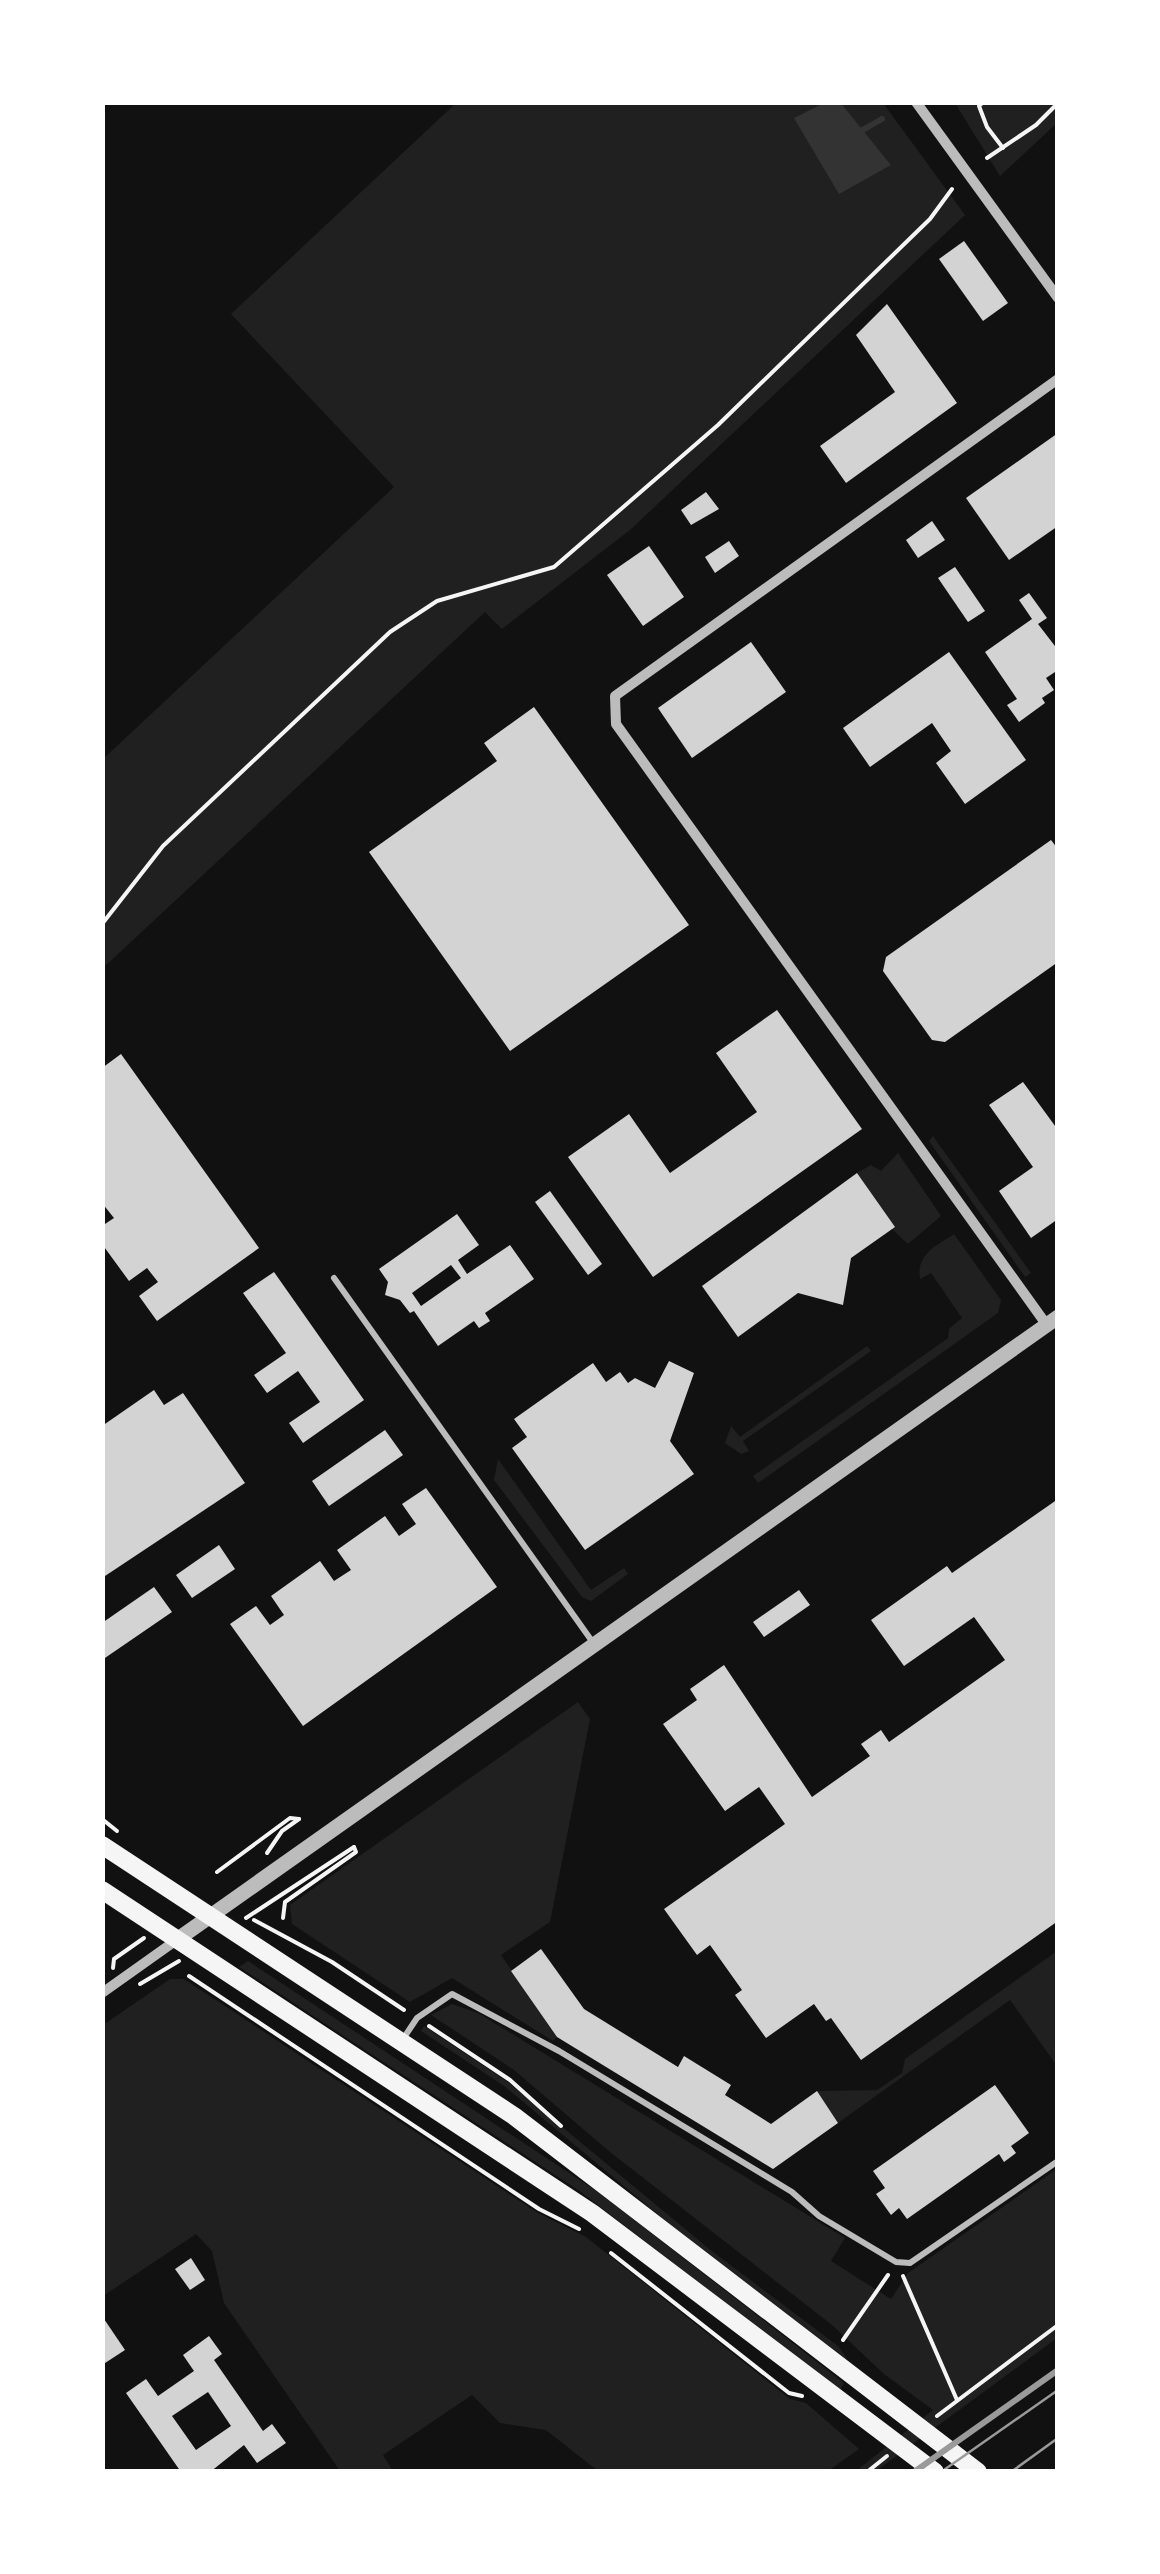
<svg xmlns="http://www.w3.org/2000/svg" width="1160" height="2574" viewBox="0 0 1160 2574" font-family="Manrope,sans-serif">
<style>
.green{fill:#202020}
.water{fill:#333}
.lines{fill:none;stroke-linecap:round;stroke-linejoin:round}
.stream{stroke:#333;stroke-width:6}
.building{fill:#d3d3d3;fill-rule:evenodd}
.path{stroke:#f5f5f5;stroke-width:4}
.service{stroke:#bcbcbc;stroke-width:6}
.minor{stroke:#bcbcbc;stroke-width:10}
.tertiary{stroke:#bcbcbc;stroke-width:15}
.secondary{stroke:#f5f5f5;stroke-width:18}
.tram{stroke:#9a9a9a;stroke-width:2.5}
.rail{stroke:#9a9a9a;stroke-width:6}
</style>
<rect width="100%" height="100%" fill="#111"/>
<g class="green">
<polygon points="456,103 826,103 794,118 891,165 841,103 883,103 965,215 630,530 502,629 485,612 103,968 103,759 394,487 231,314"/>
<polygon points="955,103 1057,103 1057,123 1000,176"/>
<polygon points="933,1136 1031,1273 1025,1277 929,1141"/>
<polygon points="898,1153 941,1216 908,1244 892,1229 894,1227 857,1173 871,1165 881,1171"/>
<path d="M 954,1234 L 1001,1300 L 998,1313 L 758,1483 L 753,1476 L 948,1338 L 949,1329 L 962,1318 L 931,1273 L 920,1279 C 916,1254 936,1246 954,1234 Z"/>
<polygon points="867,1346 871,1351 743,1441 749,1451 741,1454 725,1443 731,1426 740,1437"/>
<polygon points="498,1459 591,1590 624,1568 628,1574 591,1601 582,1597 494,1480"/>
<polygon points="578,1702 590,1719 550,1922 501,1955 557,2037 553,2041 452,1978 410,2002 292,1924 290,1905"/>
<polygon points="1057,1951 1057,2066 1010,2000 838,2123 817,2091 877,2090 902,2073 905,2059"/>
<polygon points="248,1961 601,2194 844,2383 840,2391 581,2192 239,1967"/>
<polygon points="170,1979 184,1979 538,2213 586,2237 790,2399 806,2403 859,2449 828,2471 598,2471 546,2430 500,2423 472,2395 383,2455 393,2471 340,2471 224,2303 212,2251 196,2234 103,2296 103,2025"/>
<polygon points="452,2004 478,2013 845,2238 831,2261 891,2299 908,2273 1057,2169 1057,2338 876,2471 856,2471 933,2410 884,2374 832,2325 610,2152 514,2070 431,2015"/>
<polygon points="424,2026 508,2082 708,2248 838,2346 848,2360 704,2253 504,2086 421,2031"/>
</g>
<polygon class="water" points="826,102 841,103 891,165 839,194 794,118"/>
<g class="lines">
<polyline class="stream" points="859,132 882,119"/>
</g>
<g class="building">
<polygon points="964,241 1008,303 983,321 939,259"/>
<polygon points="887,304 957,403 846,483 820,446 895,392 856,335"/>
<polygon points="1058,433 1058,526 1009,560 966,498"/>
<polygon points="706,492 719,509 691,525 681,510"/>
<polygon points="932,521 945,540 918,558 906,540"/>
<polygon points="729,541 739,556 715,573 705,557"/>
<polygon points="649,546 684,597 643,626 607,575"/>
<polygon points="955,567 985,611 968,622 938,578"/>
<polygon points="1029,593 1047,618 1038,624 1058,650 1058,670 1046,678 1054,690 1042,698 1045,703 1019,722 1007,705 1017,699 985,652 1032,619 1019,600"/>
<polygon points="751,642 786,692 692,758 658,708"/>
<polygon points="949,652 1026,760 965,804 936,763 951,751 932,723 870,767 843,728"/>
<polygon points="534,707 689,925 510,1051 369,852 497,761 484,743"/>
<polygon points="1051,840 1058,849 1058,962 945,1042 932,1040 883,971 886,957"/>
<polygon points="777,1010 862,1129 653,1277 568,1157 629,1114 670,1173 757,1112 716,1053"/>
<polygon points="121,1054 259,1248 157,1321 139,1296 158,1282 147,1268 129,1281 102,1244 102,1226 114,1218 102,1203 102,1068"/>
<polygon points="1023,1082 1058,1130 1058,1219 1031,1238 999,1191 1033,1167 989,1105"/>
<polygon points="857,1173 895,1227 851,1258 843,1305 798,1293 738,1337 702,1286"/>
<polygon points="550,1191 602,1264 588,1275 535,1202"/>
<path d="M 457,1214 L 479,1245 L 458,1260 L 467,1274 L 510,1245 L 534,1279 L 485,1313 L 490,1321 L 479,1328 L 474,1321 L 438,1346 L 414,1311 L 410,1313 L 400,1300 L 385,1295 L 388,1282 L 379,1269 ZM 451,1265 L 461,1278 L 421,1306 L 412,1293 Z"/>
<polygon points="274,1272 364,1400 303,1443 289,1423 320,1402 298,1371 267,1393 254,1375 286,1353 243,1293"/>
<polygon points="669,1361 694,1373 670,1441 694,1474 585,1550 512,1448 527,1437 514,1419 593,1363 606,1382 620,1372 628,1383 635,1378 655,1388"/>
<polygon points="154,1390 164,1405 183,1393 245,1483 102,1578 102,1426"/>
<polygon points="385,1430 403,1455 329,1506 312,1481"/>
<polygon points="426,1488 497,1587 303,1726 230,1624 256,1606 270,1625 284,1615 271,1596 320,1561 334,1581 351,1570 337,1550 385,1516 399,1536 416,1524 402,1504"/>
<polygon points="1058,1499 1058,1921 861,2060 831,2018 826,2021 814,2004 766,2038 735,1995 742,1990 710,1945 697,1955 664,1909 785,1824 759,1787 725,1811 663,1724 697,1700 690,1689 724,1665 812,1797 870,1756 861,1744 881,1730 889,1742 1005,1660 974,1617 904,1666 871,1620 947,1566 952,1573"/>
<polygon points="219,1545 235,1569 192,1598 176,1575"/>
<polygon points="154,1587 172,1612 102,1660 102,1623"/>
<polygon points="799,1590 810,1605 764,1637 753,1622"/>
<polygon points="541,1949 584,2009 678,2067 684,2056 731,2085 725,2095 771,2124 817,2091 838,2123 773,2169 557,2037 511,1971"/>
<polygon points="995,2085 1029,2133 1011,2146 1016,2153 1004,2162 999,2154 907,2219 899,2208 891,2215 876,2194 885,2188 873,2171"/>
<polygon points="191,2258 205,2280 190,2290 175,2269"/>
<polygon points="102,2316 125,2350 102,2365"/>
<path d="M 209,2336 L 222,2354 L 214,2360 L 263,2431 L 272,2424 L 286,2443 L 257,2463 L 244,2445 L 210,2472 L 181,2472 L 126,2393 L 146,2379 L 158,2396 L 194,2371 L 183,2355 ZM 208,2392 L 231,2426 L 196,2450 L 172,2416 Z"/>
</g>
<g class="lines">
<g class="path">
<polyline points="983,102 979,106 987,127 1003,148"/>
<polyline points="987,158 1036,125 1058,103"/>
<polyline points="102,924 163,846 390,632 437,601 554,567 718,425 930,219 952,189"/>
<polyline points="102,1819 117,1831"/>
<polyline points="267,1853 282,1831 299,1819"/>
<polyline points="217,1872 290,1818 299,1819"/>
<polyline points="246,1918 354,1847"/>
<polyline points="283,1918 285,1902 356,1852 354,1847"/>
<polyline points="254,1920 332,1962 404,2010"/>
<polyline points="113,1968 114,1959 144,1938"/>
<polyline points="189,1976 539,2209 579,2229"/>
<polyline points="140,1984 179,1961"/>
<polyline points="429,2026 510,2080 561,2126"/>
<polyline points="611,2253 789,2393 802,2396"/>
<polyline points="903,2276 957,2400"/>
<polyline points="843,2340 888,2275"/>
<polyline points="937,2416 1058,2325"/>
<polyline points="867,2472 887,2456"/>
</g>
<g class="service">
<polyline points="334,1278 594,1644"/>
<polyline points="403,2039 417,2018 452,1994 559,2051 792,2192 819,2216 896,2262 910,2263 1058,2161"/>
</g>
<g class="minor">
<polyline points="916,102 1058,298"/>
<polyline points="1046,1324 616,724 615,696 1058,379"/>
<polyline points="102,1993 178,1939"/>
</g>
<polyline class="tertiary" points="178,1939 1058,1317"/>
<g class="secondary">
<polyline points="102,1845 514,2116 978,2472"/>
<polyline points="102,1890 592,2213 935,2472"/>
</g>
<g class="tram">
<polyline points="941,2472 1058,2390"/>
<polyline points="1011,2472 1058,2438"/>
</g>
<polyline class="rail" points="914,2472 1058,2370"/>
</g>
<rect width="1160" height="2574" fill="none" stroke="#ffffff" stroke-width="210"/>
</svg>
